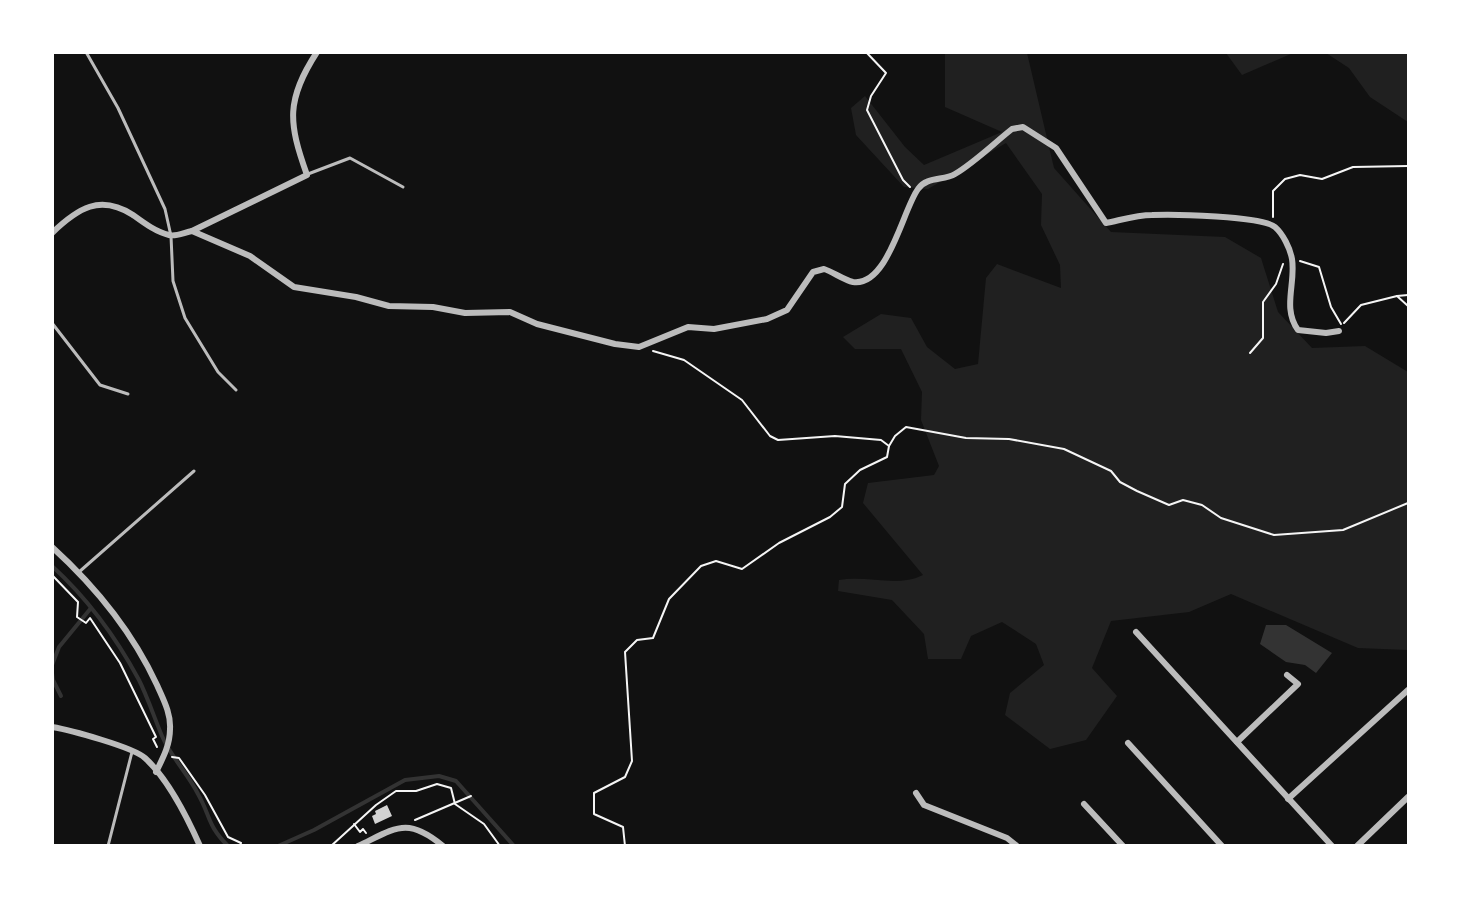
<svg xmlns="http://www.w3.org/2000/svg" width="1461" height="898" viewBox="0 0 1461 898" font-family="Mulish,sans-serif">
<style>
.green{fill:#202020}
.water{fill:#333}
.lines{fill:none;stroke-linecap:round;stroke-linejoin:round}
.stream{stroke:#333;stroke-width:4}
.building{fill:#d3d3d3}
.path{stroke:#f5f5f5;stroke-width:2}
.service{stroke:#bcbcbc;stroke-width:3}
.minor{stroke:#bcbcbc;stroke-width:6}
</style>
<rect width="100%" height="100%" fill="#111"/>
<g class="green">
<path d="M 945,53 L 1027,53 L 1054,168 L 1111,232 L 1225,237 L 1261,258 L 1278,312 L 1312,348 L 1365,346 L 1408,372 L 1408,650 L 1358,648 L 1231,594 L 1189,612 L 1111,621 L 1092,668 L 1117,696 L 1086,740 L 1050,749 L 1005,715 L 1010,693 L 1044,665 L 1036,644 L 1002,622 L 971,636 L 961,659 L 928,659 L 924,634 L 892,600 L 838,591 L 839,580 C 868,575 897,588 923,575 L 863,503 L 868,483 L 934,475 L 939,466 L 921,420 L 922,392 L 901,349 L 855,349 L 843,337 L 881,314 L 911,318 L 927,347 L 955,369 L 978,364 L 986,278 L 997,264 L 1061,288 L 1060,265 L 1041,225 L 1042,194 L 1006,143 L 928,189 L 904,187 L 856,135 L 851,108 L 865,96 L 905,147 L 924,165 L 1002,132 L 945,107 Z"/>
<polygon points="1226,53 1293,53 1242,75"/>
<polygon points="1326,53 1408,53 1408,122 1370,97 1349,68"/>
</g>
<polygon class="water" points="1266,625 1286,625 1332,653 1316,673 1305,665 1286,662 1260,644"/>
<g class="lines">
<g class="stream">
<path d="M 52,566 C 87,598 117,639 139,680 C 148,698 154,717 162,736 C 171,757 188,774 198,794 C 211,817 207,825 228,846"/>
<polyline points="52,665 59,647 91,608"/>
<polyline points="52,673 53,680 61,696"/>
<polyline points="278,846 314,830 405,780 439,776 456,781 514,846"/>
</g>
</g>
<polygon class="building" points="387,805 392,816 375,824 372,816 376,814 375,811"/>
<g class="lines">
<g class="path">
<polyline points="866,52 886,73 871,96 867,110 903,180 910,187"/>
<polyline points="1273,217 1273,191 1285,179 1300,175 1322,179 1353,167 1408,166"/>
<polyline points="1300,261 1319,267 1331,307 1341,324"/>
<polyline points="1397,296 1408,295"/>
<polyline points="1344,323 1361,305 1397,296 1408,306"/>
<polyline points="1250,353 1263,338 1263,302 1276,284 1283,264"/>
<polyline points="889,446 895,436 906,427 966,438 1009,439 1064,449 1111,471 1120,482 1137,491 1169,505 1183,500 1202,505 1221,518 1274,535 1343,530 1408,503"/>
<polyline points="52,575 78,602 77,617 86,623 90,618 120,663 156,737 153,739 157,747"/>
<polyline points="172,757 179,758 205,795 228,837 241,843 240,846"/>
<polyline points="415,820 471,796"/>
<polyline points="354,824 360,832 363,829 366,833"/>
<polyline points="331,846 376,805 396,791 416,791 437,784 451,788 455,804 484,824 500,846"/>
<polyline points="625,846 623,827 594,814 594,793 625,777 632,761 625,652 637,640 653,638 669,599 701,566 716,561 742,569 779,543 830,517 842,507 845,484 860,470 887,457 889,446 881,440 835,436 778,440 770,436 742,400 684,360 653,351"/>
</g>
<g class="service">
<polyline points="86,52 118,108 165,209 171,236 173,281 185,318 218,372 236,390"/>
<polyline points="308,174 350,158 403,187"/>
<polyline points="52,323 100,385 128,394"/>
<polyline points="79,572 194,471"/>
<polyline points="108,846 132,752"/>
</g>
<g class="minor">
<path d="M 192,231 L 250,256 L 294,287 L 356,297 L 389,306 L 433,307 L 465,313 L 510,312 L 537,324 L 615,344 L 639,347 L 688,327 L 714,329 L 767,319 L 787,310 L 813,272 L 824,269 C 833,272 844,280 853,282 C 888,287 903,209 918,189 C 927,176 944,181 955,174 C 975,162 993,144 1012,129 L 1023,127 L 1056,148 L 1106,223 C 1121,220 1137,215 1152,215 C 1172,214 1262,216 1275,227 C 1283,234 1290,248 1292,259 C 1296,283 1282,308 1298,330 L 1326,333 L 1339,331"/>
<path d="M 52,233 C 78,208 100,194 133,215 C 144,223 156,232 169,235 C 176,237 185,232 192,231 L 307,175 C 288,122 286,100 317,52"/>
<path d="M 52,547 C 96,587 132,631 157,685 C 163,699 171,713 170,729 C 170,745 163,758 156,772"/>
<polyline points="1136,632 1332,846"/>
<path d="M 52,727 C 70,730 133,747 145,758 C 167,778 188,819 200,846"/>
<polyline points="1237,742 1298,684 1287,675"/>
<polyline points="1128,743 1222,846"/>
<polyline points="916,793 924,805 1007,838 1017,846"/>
<polyline points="1288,799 1408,690"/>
<polyline points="1084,804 1123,846"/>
<path d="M 358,846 C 396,828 407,816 443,846"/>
<polyline points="1357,846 1408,797"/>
</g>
</g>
<rect width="1461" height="898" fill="none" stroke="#ffffff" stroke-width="108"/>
</svg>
